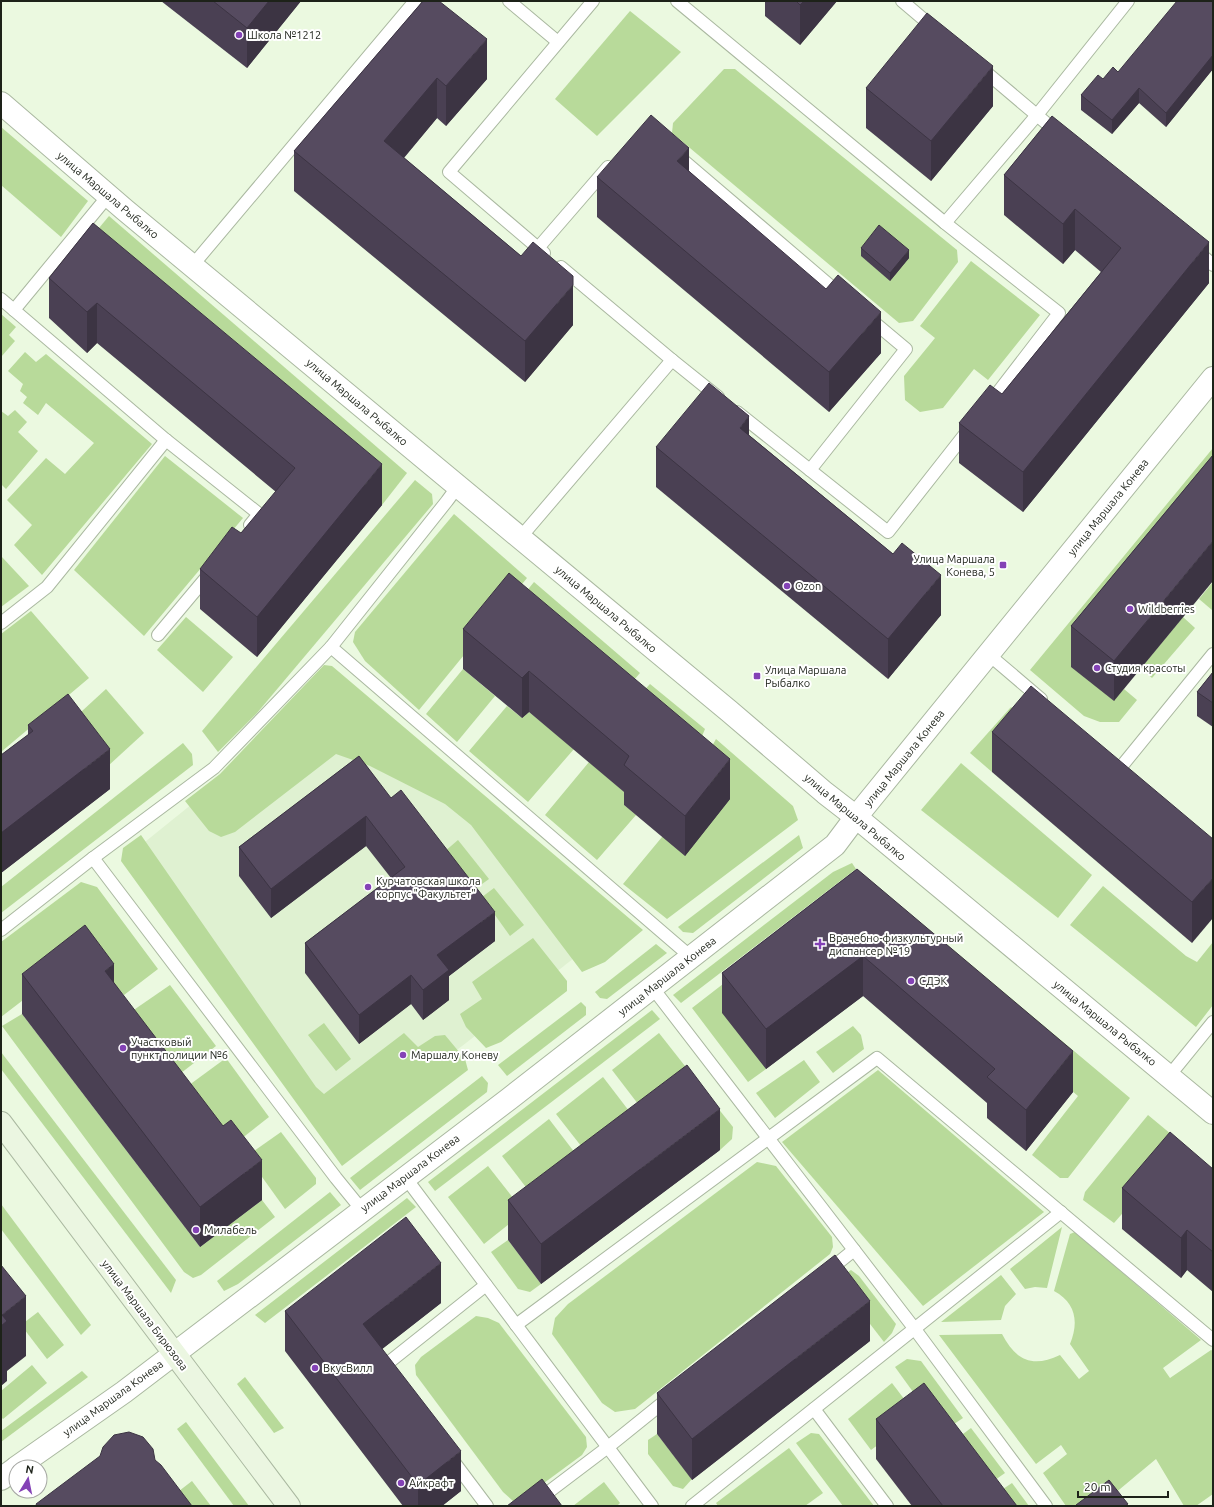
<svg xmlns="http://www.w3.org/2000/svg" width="1214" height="1507" viewBox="0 0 1214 1507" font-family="Ubuntu,sans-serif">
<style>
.built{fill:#dff1d1}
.green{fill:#b8da9a}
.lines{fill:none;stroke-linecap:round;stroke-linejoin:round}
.service-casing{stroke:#aab8a0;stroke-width:14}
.tertiary-casing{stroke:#aab8a0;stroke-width:24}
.secondary-casing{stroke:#aab8a0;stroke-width:24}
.service{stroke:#fff;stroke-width:12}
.tertiary{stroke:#fff;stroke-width:22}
.secondary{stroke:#ebf6e1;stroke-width:22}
.wall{fill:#4a4053}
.shaded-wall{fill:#3c3443}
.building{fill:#564b60;stroke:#3c3443}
.poi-dot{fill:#8442b6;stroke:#fff;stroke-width:1.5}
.labels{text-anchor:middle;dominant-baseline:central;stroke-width:4;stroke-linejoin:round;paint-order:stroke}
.poi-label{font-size:11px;fill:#1d2219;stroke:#fff;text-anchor:start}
.street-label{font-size:11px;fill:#1d2219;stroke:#fff}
</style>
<rect width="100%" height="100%" fill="#ebf9e0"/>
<polygon class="built" points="328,671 621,921 466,1043 338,1140 130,854 223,779"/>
<g class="green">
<polygon points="630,11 681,52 597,136 555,99"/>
<polygon points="724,69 735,69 957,250 958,262 913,321 899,323 672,133 673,123"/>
<polygon points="1,127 88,201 61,237 1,185"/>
<polygon points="109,216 407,473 382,505 79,252"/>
<polygon points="971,261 1040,315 988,380 974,369 943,408 920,412 905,400 904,376 935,338 920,326"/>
<polygon points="1,314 16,327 9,335 15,341 1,357"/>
<polygon points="25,352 36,362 46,354 152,444 42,575 14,545 32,525 7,500 46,458 65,474 94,443 46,403 38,415 23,403 27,397 20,391 23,384 8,371"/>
<polygon points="15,410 27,422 18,432 38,451 6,489 1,484 1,411 8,416"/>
<polygon points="1213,448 1213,495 1113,701 1124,689 1137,700 1119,722 1100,722 1084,716 1030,670"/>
<polygon points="165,456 243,518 144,636 74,570"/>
<polygon points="415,480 432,494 433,504 257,713 218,752 202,731"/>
<polygon points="454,514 527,578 419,710 365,661 353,642 355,632"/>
<polygon points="1,556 29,586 1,607"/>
<polygon points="534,582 640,673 615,702 509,613"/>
<polygon points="1213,582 1213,609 1212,610 1199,599"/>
<polygon points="31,611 89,678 1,752 1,634"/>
<polygon points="186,617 233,657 203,692 157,650"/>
<polygon points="1183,617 1195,628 1152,678 1141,668"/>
<polygon points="324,665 332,666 643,930 605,962 582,972 471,825 445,804 370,766 336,754 235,832 221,837 209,831 185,801 220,774"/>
<polygon points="463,669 495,696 457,742 426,714"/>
<polygon points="650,684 705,729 690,765 625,711"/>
<polygon points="106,689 144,733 108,766 69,723"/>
<polygon points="507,706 522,718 529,712 574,749 528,802 469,751"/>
<polygon points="1011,707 1031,726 992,772 970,753"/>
<polygon points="716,739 793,806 798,820 667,919 623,884 662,837"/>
<polygon points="183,743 192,754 193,765 1,913 1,887"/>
<polygon points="589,762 629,796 624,805 636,815 597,860 545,815"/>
<polygon points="961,763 1092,875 1058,918 921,810"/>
<polygon points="141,835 316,1087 324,1094 404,1033 418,1047 435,1036 445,1035 465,1059 468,1070 342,1166 121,861 123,848"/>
<polygon points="799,835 803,848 693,933 683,932 678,927"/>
<polygon points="458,840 489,879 475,889 444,852"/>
<polygon points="852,863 856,869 681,1003 673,995 833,872"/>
<polygon points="864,875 1130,1098 1068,1178 1060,1178 1032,1155 1078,1096 857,910 766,1069 748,1082 692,1008"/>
<polygon points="81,882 97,887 158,969 124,995 87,951 1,1017 1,942"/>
<polygon points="1103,886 1186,956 1197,962 1213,942 1213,1005 1196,1027 1070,925"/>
<polygon points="494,888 524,925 510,936 482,897"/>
<polygon points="533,938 567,981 567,991 501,1042 486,1048 466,1027 460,1014 482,999 472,982"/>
<polygon points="656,944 667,953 607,999 600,998 595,992"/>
<polygon points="170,985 216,1046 172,1080 125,1016"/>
<polygon points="581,1002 586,1007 586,1015 507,1076 498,1065"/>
<polygon points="652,1010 660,1019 435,1191 428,1182"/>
<polygon points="22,1014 200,1247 262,1200 275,1217 201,1275 193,1278 184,1272 2,1026"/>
<polygon points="324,1023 351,1059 336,1071 308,1035"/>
<polygon points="853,1026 861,1035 864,1049 833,1073 816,1052"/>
<polygon points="659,1033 696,1080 648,1117 612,1070"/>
<polygon points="1,1052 176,1280 171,1293 1,1069"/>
<polygon points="226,1058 269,1117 227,1150 181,1091"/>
<polygon points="804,1060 820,1082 775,1118 756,1093"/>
<polygon points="878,1070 1044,1212 923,1306 782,1142"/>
<polygon points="482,1076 488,1083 487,1092 360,1190 350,1178"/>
<polygon points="603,1077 639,1124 592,1160 556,1114"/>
<polygon points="705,1092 733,1127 732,1139 720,1150 687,1105"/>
<polygon points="1148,1115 1183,1144 1114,1223 1083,1200 1085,1192"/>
<polygon points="549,1119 585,1166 538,1203 502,1156"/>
<polygon points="281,1132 316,1178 316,1184 285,1209 247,1156"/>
<polygon points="757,1162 776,1166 832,1237 833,1247 830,1254 635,1409 615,1412 602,1403 552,1334 555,1318 568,1304"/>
<polygon points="488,1166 524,1212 484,1244 448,1197"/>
<polygon points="330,1192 341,1205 238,1284 224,1291 217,1281"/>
<polygon points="407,1198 416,1207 265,1323 255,1315"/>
<polygon points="1,1204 91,1325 81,1335 1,1229"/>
<polygon points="1062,1227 1047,1288 1035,1287 1025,1289 1010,1269"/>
<path d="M 1075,1232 L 1201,1340 L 1163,1368 L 1170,1378 L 1211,1350 L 1213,1351 L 1213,1494 L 1196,1506 L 1184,1506 L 1156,1459 L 1114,1494 L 1085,1506 L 1066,1506 L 1043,1473 L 1067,1454 L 1061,1445 L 1036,1464 L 939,1335 L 1002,1334 C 1016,1361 1033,1368 1060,1355 L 1079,1379 L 1089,1371 L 1070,1344 C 1079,1322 1076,1303 1054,1291 L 1070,1234 Z"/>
<polygon points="508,1240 541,1284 530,1292 518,1289 491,1252"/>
<polygon points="851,1270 859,1276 896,1324 892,1333 884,1342 836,1280"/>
<polygon points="1001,1275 1016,1294 1005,1306 1001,1320 941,1322"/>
<polygon points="38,1312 64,1345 47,1359 21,1325"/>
<polygon points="476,1316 488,1318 499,1323 586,1437 587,1447 582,1455 525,1497 513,1501 503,1492 416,1375 415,1365 421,1357"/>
<polygon points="907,1359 921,1361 963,1418 942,1432 895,1367"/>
<polygon points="32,1365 47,1383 3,1419 1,1417 1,1391"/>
<polygon points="82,1371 88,1377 1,1442 1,1431"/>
<polygon points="245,1377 284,1428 274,1433 237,1384"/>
<polygon points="892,1383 917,1416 871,1450 848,1419"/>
<polygon points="186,1422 249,1506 234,1506 177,1429"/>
<polygon points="971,1428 1005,1473 985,1487 951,1443"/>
<polygon points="811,1433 819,1434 874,1506 843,1506 796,1443"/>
<polygon points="657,1434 692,1479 683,1489 673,1486 648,1454 648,1440"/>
<polygon points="789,1448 823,1493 805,1506 718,1506 716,1503"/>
<polygon points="192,1481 211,1506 162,1506 161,1505"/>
<polygon points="604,1482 620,1503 617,1506 573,1506"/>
<polygon points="1012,1483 1029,1506 998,1506 991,1497"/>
</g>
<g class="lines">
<defs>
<g id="service">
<polyline points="509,1 558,42"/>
<polyline points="677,1 945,223 1059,313 989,404"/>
<polyline points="902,1 935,29"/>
<polyline points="981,68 1058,133"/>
<polyline points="677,155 841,295"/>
<polyline points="945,223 1037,115 1128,1"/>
<polyline points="538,248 608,167"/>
<polyline points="1197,251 1213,265"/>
<polyline points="544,253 449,172 593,1"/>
<polyline points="192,266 415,1"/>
<polyline points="561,267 672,360 718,397"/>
<polyline points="1,299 166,440 259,514 250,525"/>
<polyline points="14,310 108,196"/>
<polyline points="737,412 888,532 969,429"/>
<polyline points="810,470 906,349 869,318"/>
<polyline points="520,538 672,360"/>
<polyline points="1,623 47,587 166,440"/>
<polyline points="158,635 210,573"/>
<polyline points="331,647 691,957"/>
<polyline points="988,654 1041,699"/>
<polyline points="1121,767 1213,654"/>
<polyline points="93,858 336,1178 362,1210"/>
<polyline points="1,930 93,858 214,768 331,647 447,501 458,486"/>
<polyline points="652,987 914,1328 1046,1506"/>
<polyline points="1169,1076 1213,1022"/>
<polyline points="405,1177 652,1506"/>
<polyline points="828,1271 854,1250"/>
<polyline points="516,1325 877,1058 1213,1340"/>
<polyline points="387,1371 383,1367 486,1285"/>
<polyline points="814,1409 887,1506"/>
<polyline points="451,1458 487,1506"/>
<polyline points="530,1506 608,1447 670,1397"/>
<polyline points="692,1506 1061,1212"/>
</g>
<g id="tertiary">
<polyline points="1,103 125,210 729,711 825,793 856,817 1213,1113"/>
<polyline points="17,1467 124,1392 509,1099 835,845 856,817 1213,378"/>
<polyline points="1,1479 16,1468"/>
</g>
<polyline id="secondary" points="1,1123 289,1506"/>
</defs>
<use href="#service" class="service-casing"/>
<use href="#tertiary" class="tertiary-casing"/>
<use href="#secondary" class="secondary-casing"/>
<use href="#service" class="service"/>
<use href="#tertiary" class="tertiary"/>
<use href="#secondary" class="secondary"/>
</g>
<g class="wall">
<polygon points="161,1 301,1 247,68"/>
<polygon points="423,1 487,79 446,126 437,118 404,158 521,256 573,325 525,382 294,191 294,151"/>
<polygon points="765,1 837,1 800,45 765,16"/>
<polygon points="1213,1 1213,69 1166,127 1139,103 1112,134 1081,110 1081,95 1103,79 1118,72"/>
<polygon points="866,88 993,106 931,181 866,128"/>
<polygon points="1052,116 1209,283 1023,512 959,463 959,423 1002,394 1101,272 1075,250 1063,264 1004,215 1004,175"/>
<polygon points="689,171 881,353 829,412 597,217 597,177"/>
<polygon points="93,223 382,505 257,657 200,609 200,569 241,533 276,492 97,343 87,353 49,318 49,278"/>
<polygon points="861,248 909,258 890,281 861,256"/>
<polygon points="749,435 893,554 941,615 888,679 656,487 656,447"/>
<polygon points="1213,455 1114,701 1071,667 1071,626"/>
<polygon points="463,629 730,799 685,856 624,805 624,792 529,712 522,718 463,669"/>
<polygon points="1213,672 1213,727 1197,716 1197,692"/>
<polygon points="28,725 110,789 1,873 1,755 28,735"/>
<polygon points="992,732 1213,839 1192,943 992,772"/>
<polygon points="359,756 495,941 449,976 449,1000 423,1020 411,1004 359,1044 305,973 305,943 391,878 366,846 271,918 239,876 239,847"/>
<polygon points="857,869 1073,1092 1026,1151 987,1118 987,1103 863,996 766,1069 722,1013 722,973"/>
<polygon points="22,974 114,983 262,1200 200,1247 22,1014"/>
<polygon points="720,1150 541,1284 508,1240 508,1200"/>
<polygon points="1213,1169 1213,1292 1187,1270 1181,1278 1122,1229 1122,1188"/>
<polygon points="441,1303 382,1349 461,1491 442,1506 403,1506 285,1351 285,1311"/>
<polygon points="870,1341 692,1480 657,1434 657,1393"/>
<polygon points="876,1419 1017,1506 912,1506 876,1459"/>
</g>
<g class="shaded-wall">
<polygon points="269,1 301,1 247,68 247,28"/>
<polygon points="804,1 837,1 800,45 800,5"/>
<polygon points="487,39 487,79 446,126 446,86"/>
<polygon points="1213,55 1213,69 1166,127 1166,113"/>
<polygon points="993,66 993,106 931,181 931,141"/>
<polygon points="437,78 437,118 384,181 384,141"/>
<polygon points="1139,88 1139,103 1112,134 1112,120"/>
<polygon points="689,148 689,188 677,161"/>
<polygon points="1075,209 1075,250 1063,264 1063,224"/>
<polygon points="1209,242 1209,283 1023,512 1023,472"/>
<polygon points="909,250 909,258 890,281 890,273"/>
<polygon points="573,285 573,325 525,382 525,341"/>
<polygon points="97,303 97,343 87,353 87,312"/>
<polygon points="881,312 881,353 829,412 829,372"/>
<polygon points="749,416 749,457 740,428"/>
<polygon points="382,464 382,505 257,657 257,617"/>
<polygon points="1213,541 1213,581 1114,701 1114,661"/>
<polygon points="941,575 941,615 888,679 888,639"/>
<polygon points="529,671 529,712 522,718 522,678"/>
<polygon points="110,749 110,789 1,873 1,833"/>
<polygon points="730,759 730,799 685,856 685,816"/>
<polygon points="366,816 366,846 271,918 271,889"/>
<polygon points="1213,878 1213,918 1192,943 1192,902"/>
<polygon points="495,912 495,941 449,976 449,1000 423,1020 423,990 437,955"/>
<polygon points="863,956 863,996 766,1069 766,1029"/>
<polygon points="114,964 114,1004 105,971"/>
<polygon points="411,975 411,1004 359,1044 359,1015"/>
<polygon points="1073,1051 1073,1092 1026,1151 1026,1110"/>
<polygon points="720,1109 720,1150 541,1284 541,1244"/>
<polygon points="262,1160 262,1200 200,1247 200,1207"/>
<polygon points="1187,1230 1187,1270 1181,1278 1181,1238"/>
<polygon points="441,1263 441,1303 363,1364 363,1324"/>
<polygon points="26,1296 26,1356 7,1371 7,1381 1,1386 1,1326 2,1315"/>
<polygon points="870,1301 870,1341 692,1480 692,1439"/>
<polygon points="461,1451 461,1491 442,1506 418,1506 418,1485"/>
</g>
<g class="building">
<polygon points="213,1 269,1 247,28"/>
<polygon points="423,1 439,1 487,39 446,86 437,78 384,141 521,256 533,242 573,276 573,285 525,341 294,151"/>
<polygon points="796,1 804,1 800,5"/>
<polygon points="1177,1 1213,1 1213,55 1166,113 1139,88 1112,120 1081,95 1098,75 1103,79 1113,67 1118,72"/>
<polygon points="927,13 993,66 931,141 866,88"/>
<polygon points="651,115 689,148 677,161 826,289 838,275 881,312 829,372 597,177"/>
<polygon points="1052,116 1209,242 1023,472 959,423 990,385 1002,394 1121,248 1075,209 1063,224 1004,175"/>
<polygon points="93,223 382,464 257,617 200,569 232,527 241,533 295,468 97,303 87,312 49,278"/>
<polygon points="879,225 909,250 890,273 861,248"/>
<polygon points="709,383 749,416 740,428 893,554 902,543 941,575 888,639 656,447"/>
<polygon points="1213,455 1213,541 1114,661 1071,626"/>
<polygon points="509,573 730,759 685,816 624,765 629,756 529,671 522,678 463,629"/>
<polygon points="1213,672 1213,703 1197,692"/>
<polygon points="1031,686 1213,839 1213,878 1192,902 992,732"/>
<polygon points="68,694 110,749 1,833 1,755 33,731 28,725"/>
<polygon points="359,756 391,798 401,790 495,912 437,955 449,970 423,990 411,975 359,1015 305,943 405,867 366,816 271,889 239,847"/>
<polygon points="857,869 1073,1051 1026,1110 987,1077 995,1069 863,956 766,1029 722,973"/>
<polygon points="85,925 114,964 105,971 223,1126 231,1120 262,1160 200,1207 22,974"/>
<polygon points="687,1065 720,1109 541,1244 508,1200"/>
<polygon points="1170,1132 1213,1169 1213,1252 1187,1230 1181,1238 1122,1188"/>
<polygon points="406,1217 441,1263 363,1324 461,1451 418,1485 285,1311"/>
<polygon points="835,1255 870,1301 692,1439 657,1393"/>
<polygon points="1,1265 26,1296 2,1315 7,1321 1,1326"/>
<polygon points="924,1383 1017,1506 943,1506 876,1419"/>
<polygon points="129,1432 143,1437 153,1449 155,1460 161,1465 192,1506 121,1506 120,1505 120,1506 37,1506 36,1504 100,1456 103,1447 114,1435"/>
<polygon points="542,1479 562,1506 507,1506"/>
<polygon points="1109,1480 1128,1504 1125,1506 1077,1506 1076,1505"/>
</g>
<g class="poi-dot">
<circle cx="239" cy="35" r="4"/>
<rect x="999" y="561" width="8" height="8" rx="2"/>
<circle cx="787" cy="586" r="4"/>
<circle cx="1130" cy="609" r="4"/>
<circle cx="1097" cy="668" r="4"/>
<rect x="753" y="672" width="8" height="8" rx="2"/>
<circle cx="368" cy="887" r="4"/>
<path d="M818 938h4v4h4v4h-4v4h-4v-4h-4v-4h4z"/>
<circle cx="911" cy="981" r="4"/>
<circle cx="123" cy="1048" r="4"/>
<circle cx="403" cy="1055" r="4"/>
<circle cx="196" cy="1230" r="4"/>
<circle cx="315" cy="1368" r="4"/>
<circle cx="401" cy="1483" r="4"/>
</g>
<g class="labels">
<g class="poi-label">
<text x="247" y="35">Школа №1212</text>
<text x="995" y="559" text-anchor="end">Улица Маршала<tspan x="995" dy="13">Конева, 5</tspan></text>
<text x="795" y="586">Ozon</text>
<text x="1138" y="609">Wildberries</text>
<text x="1105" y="668">Студия красоты</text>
<text x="765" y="670">Улица Маршала<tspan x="765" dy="13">Рыбалко</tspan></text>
<text x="376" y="881">Курчатовская школа<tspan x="376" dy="13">корпус "Факультет"</tspan></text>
<text x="829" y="938">Врачебно-физкультурный<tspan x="829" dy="13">диспансер №19</tspan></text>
<text x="919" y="981">СДЭК</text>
<text x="131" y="1042">Участковый<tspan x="131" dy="13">пункт полиции №6</tspan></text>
<text x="411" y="1055">Маршалу Коневу</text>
<text x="204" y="1230">Милабель</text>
<text x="323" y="1368">ВкусВилл</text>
<text x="409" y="1483">Айкрафт</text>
</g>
<g class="street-label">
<text transform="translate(108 195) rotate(40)">улица Маршала Рыбалко</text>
<text transform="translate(357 402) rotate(40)">улица Маршала Рыбалко</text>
<text transform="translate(1108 507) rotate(-51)">улица Маршала Конева</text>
<text transform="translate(606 609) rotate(40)">улица Маршала Рыбалко</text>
<text transform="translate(904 758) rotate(-51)">улица Маршала Конева</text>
<text transform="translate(855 817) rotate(40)">улица Маршала Рыбалко</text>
<text transform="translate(667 976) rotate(-38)">улица Маршала Конева</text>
<text transform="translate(1105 1023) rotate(39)">улица Маршала Рыбалко</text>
<text transform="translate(410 1173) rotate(-37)">улица Маршала Конева</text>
<text transform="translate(145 1315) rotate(53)">улица Маршала Бирюзова</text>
<text transform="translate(113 1398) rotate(-36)">улица Маршала Конева</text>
</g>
</g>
<rect width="1214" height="1507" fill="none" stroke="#1d2219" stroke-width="4"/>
<g transform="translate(28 1479) rotate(10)"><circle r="19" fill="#ffffff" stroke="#a5a7a3"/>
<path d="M0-3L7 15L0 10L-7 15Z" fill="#8442b6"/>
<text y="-6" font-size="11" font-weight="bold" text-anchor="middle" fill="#1d2219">N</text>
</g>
<path d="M1078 1491v6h90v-6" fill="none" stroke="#1d2219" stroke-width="2"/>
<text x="1084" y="1491" font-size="12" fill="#1d2219" stroke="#ffffff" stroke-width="3" paint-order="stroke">20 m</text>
</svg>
